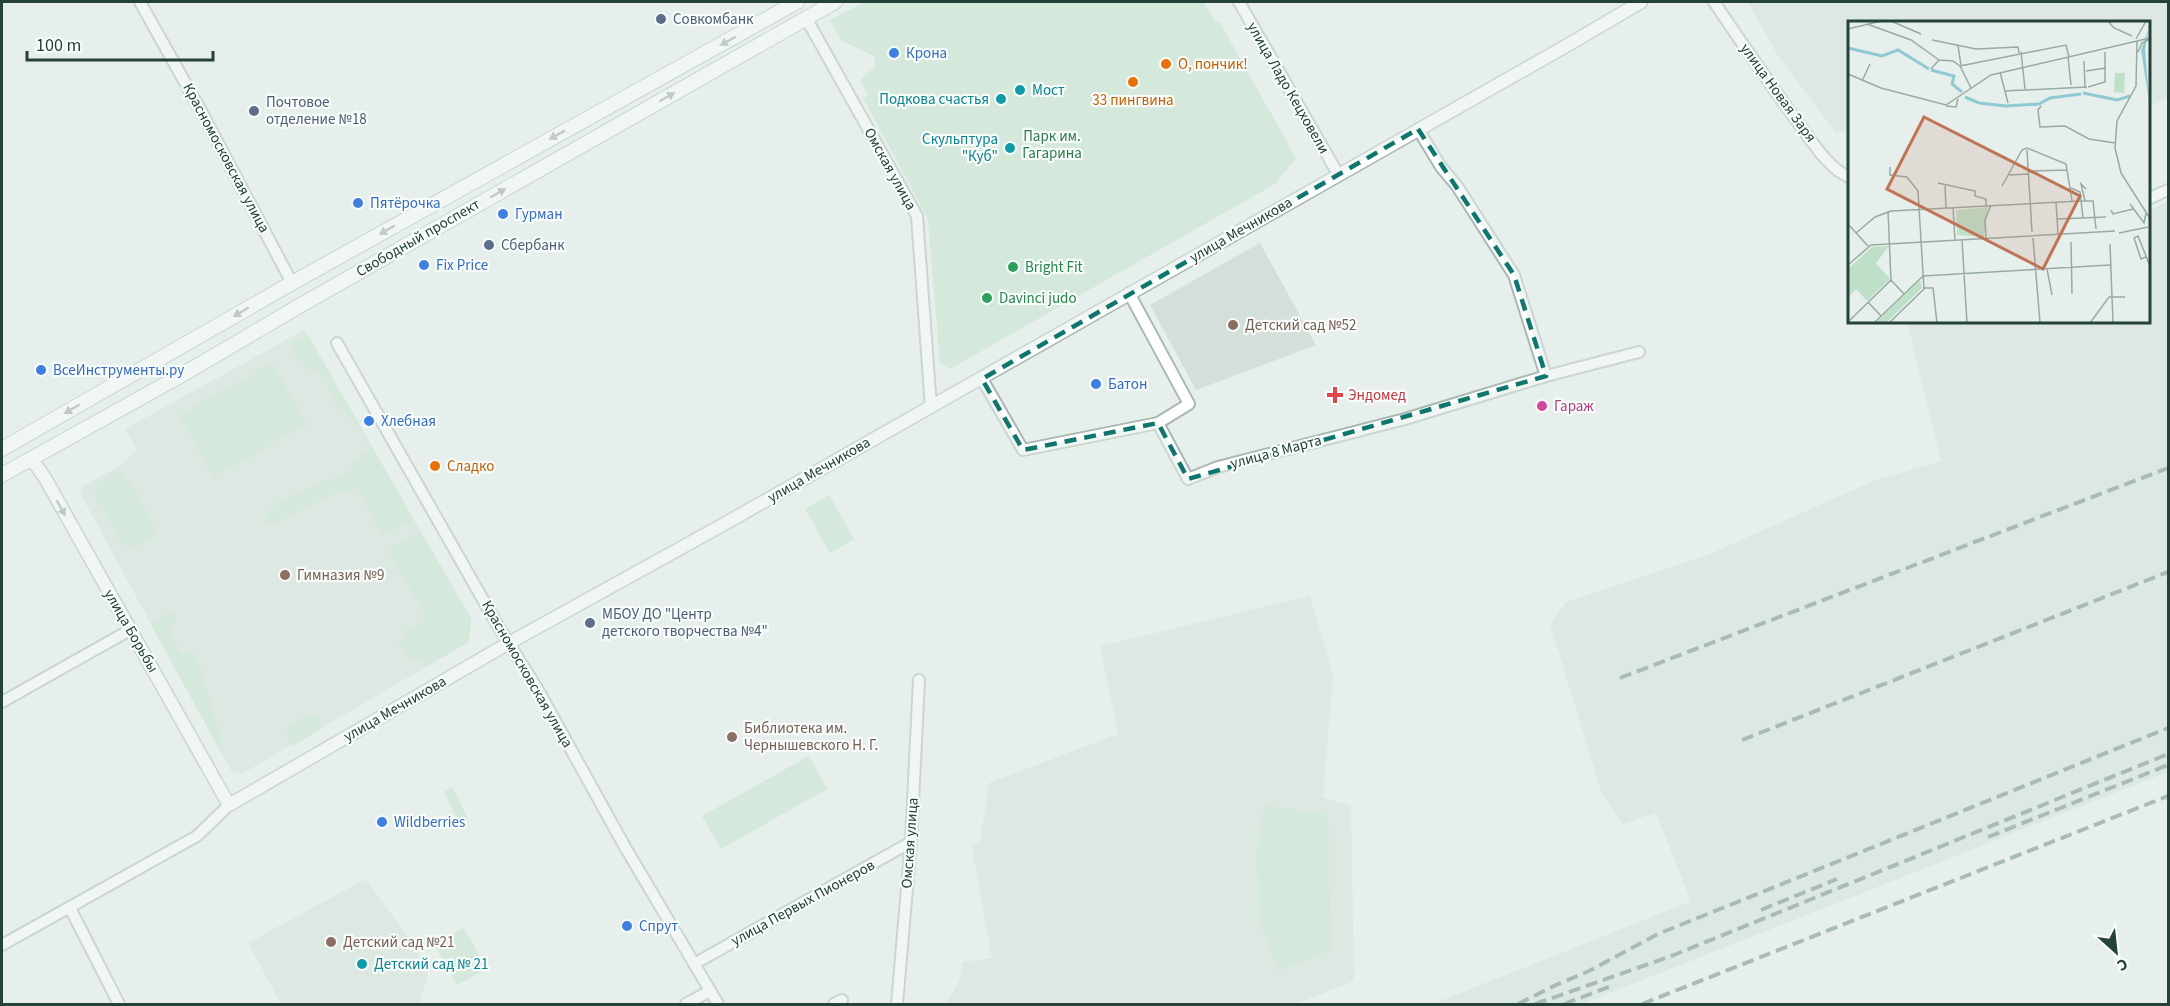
<svg xmlns="http://www.w3.org/2000/svg" width="2170" height="1006" viewBox="0 0 2170 1006" font-family="'Source Sans 3',sans-serif">
<style>
.built{fill:#d4dfda}
.green{fill:#bfe0c8}
.lines{fill:none;stroke-linecap:round;stroke-linejoin:round}
.minor-casing{stroke:#a8b8b2;stroke-width:14}
.tertiary-casing{stroke:#a8b8b2;stroke-width:15}
.secondary-casing{stroke:#a4bbb3;stroke-width:16}
.minor{stroke:#fff;stroke-width:10}
.tertiary{stroke:#fff;stroke-width:12}
.secondary{stroke:#fff;stroke-width:14}
.rail{stroke:#5f7d75;stroke-width:4;stroke-dasharray:12 6;stroke-linecap:butt}
.oneway{fill:#92a09c}
.marked{fill:none;stroke:#0f766e;stroke-width:4.5;stroke-dasharray:12 8;stroke-linejoin:round}
.service-dot{fill:#5c6f8a;stroke:#f7fbf9;stroke-width:2}
.shop-dot{fill:#3f7fe0;stroke:#f7fbf9;stroke-width:2}
.food-dot{fill:#e8710a;stroke:#f7fbf9;stroke-width:2}
.culture-dot{fill:#0f9aa8;stroke:#f7fbf9;stroke-width:2}
.leisure-dot{fill:#2e9e5b;stroke:#f7fbf9;stroke-width:2}
.education-dot{fill:#8d6e63;stroke:#f7fbf9;stroke-width:2}
.health-dot{fill:#e0444e;stroke:#f7fbf9;stroke-width:2}
.hotel-dot{fill:#d1479c;stroke:#f7fbf9;stroke-width:2}
.labels{text-anchor:middle;dominant-baseline:central;stroke-width:4.5;stroke-linejoin:round;paint-order:stroke}
.service-label{font-size:15px;fill:#4e5e75;stroke:#f7fbf9;text-anchor:start}
.shop-label{font-size:15px;fill:#366cbe;stroke:#f7fbf9;text-anchor:start}
.food-label{font-size:15px;fill:#c56008;stroke:#f7fbf9;text-anchor:start}
.street-label{font-size:15px;fill:#24423a;stroke:#f7fbf9}
.culture-label{font-size:15px;fill:#0d838f;stroke:#f7fbf9;text-anchor:start}
.park-label{font-size:15px;fill:#2d7a4b;stroke:#f7fbf9}
.leisure-label{font-size:15px;fill:#27864d;stroke:#f7fbf9;text-anchor:start}
.education-label{font-size:15px;fill:#785e54;stroke:#f7fbf9;text-anchor:start}
.health-label{font-size:15px;fill:#be3a42;stroke:#f7fbf9;text-anchor:start}
.hotel-label{font-size:15px;fill:#b23c85;stroke:#f7fbf9;text-anchor:start}
.inset-river{fill:none;stroke:#8ec9d4;stroke-width:3}
.inset-road{fill:none;stroke:#98aaa4;stroke-width:1.5}
.view{fill:#c07456;fill-opacity:0.15;stroke:#c07456;stroke-width:3}
.inset-edge{fill:none;stroke:#24423a;stroke-width:3}
</style>
<rect width="100%" height="100%" fill="#e6efeb"/>
<g class="built">
<polygon points="1748,2 2168,2 2168,98 2148,107 2148,22 1849,22 1849,131 1836,133 1778,56"/>
<polygon points="2168,201 2168,772 1582,1004 1433,1004 1691,901 1656,813 1622,824 1602,794 1550,624 1566,602 1710,554 1873,481 1941,461 1907,321 2148,321 2148,211"/>
<polygon points="1260,243 1316,345 1196,390 1150,305"/>
<polygon points="304,330 471,618 469,642 242,774 231,771 82,497 81,487 122,465 137,449 125,429"/>
<polygon points="1310,596 1333,675 1323,798 1351,805 1354,981 1296,1004 946,1004 959,981 963,962 992,958 971,843 980,843 989,783 1118,734 1100,646"/>
<polygon points="366,879 410,940 428,973 419,1004 281,1004 248,943"/>
</g>
<g class="green">
<polygon points="865,2 1204,2 1214,21 1219,21 1296,158 1275,184 950,369 940,363 928,219 863,98 868,95 860,80 875,67 874,56 841,40 830,20"/>
<path d="M 308,335 L 414,520 L 389,533 L 382,534 L 358,489 L 336,492 L 269,526 L 264,517 L 284,499 L 310,489 L 321,481 L 343,476 L 350,471 L 353,460 L 371,450 L 353,418 L 345,414 L 334,402 L 326,377 C 312,369 293,361 290,343 Z"/>
<polygon points="272,363 307,424 214,477 179,415"/>
<path d="M 117,472 L 123,472 L 127,477 L 155,527 C 155,541 133,550 122,544 L 94,493 L 96,484 Z"/>
<polygon points="829,495 854,539 830,553 805,509"/>
<polygon points="421,532 471,618 469,642 425,667 422,662 407,656 399,642 409,629 427,618 391,556 391,548"/>
<polygon points="173,612 176,621 168,628 180,653 192,653 198,662 224,748 220,750 151,625"/>
<polygon points="316,716 323,728 292,746 287,733 290,726 308,717"/>
<polygon points="809,756 827,789 721,849 702,816"/>
<polygon points="453,787 468,819 459,823 444,792"/>
<polygon points="1265,805 1328,815 1331,950 1278,971 1259,917 1257,851"/>
<polygon points="464,928 487,969 457,985 434,944"/>
</g>
<g class="lines">
<defs>
<g id="minor">
<polyline points="140,2 201,111 292,283"/>
<polyline points="1239,2 1338,174"/>
<path d="M 1714,2 C 1741,42 1768,81 1796,120 C 1811,139 1826,167 1849,177"/>
<polyline points="806,18 917,216 931,407"/>
<polyline points="1418,129 1441,167 1457,186 1514,275 1546,376"/>
<polyline points="2148,199 2168,190"/>
<polyline points="1129,293 1189,404 1158,423"/>
<polyline points="337,343 498,626 538,690 625,847 718,1004"/>
<polyline points="982,379 1023,450 1158,423 1188,479 1218,467 1405,419 1546,376 1639,352"/>
<polyline points="2,702 130,630"/>
<polyline points="70,908 119,1004"/>
<polyline points="2,945 197,836 229,805"/>
<polyline points="694,964 911,842"/>
<polyline points="686,1004 710,991"/>
<polyline points="834,1004 842,1000"/>
<polyline points="897,1004 911,842 919,680"/>
</g>
<polyline id="tertiary" points="31,458 45,478 229,805 509,643 726,523 1566,46 1641,2"/>
<g id="secondary">
<polyline points="2,449 292,283 797,2"/>
<polyline points="2,475 180,376 301,305 835,2"/>
</g>
</defs>
<use href="#minor" class="minor-casing"/>
<use href="#tertiary" class="tertiary-casing"/>
<use href="#secondary" class="secondary-casing"/>
<use href="#minor" class="minor"/>
<use href="#tertiary" class="tertiary"/>
<use href="#secondary" class="secondary"/>
<g class="rail">
<polyline points="1620,678 2168,468"/>
<polyline points="1742,740 2168,572"/>
<polyline points="1988,837 2168,765"/>
<polyline points="1761,910 1837,879"/>
<polyline points="1518,1004 1556,985 1589,971 1658,934 2168,728"/>
<polyline points="1535,1004 1674,955 2168,754"/>
<polyline points="1564,1004 1614,985"/>
<polyline points="1642,1004 2168,796"/>
</g>
</g>
<defs><path id="oneway-solid" d="M-6-.8H1V-3.2L6.5 0L1 3.2V.8H-6Z" transform="scale(1.5)"/></defs>
<g class="oneway">
<use href="#oneway-solid" transform="translate(728 41) rotate(151)"/>
<use href="#oneway-solid" transform="translate(667 97) rotate(-30)"/>
<use href="#oneway-solid" transform="translate(557 135) rotate(151)"/>
<use href="#oneway-solid" transform="translate(498 193) rotate(-30)"/>
<use href="#oneway-solid" transform="translate(387 230) rotate(151)"/>
<use href="#oneway-solid" transform="translate(241 312) rotate(150)"/>
<use href="#oneway-solid" transform="translate(72 409) rotate(150)"/>
<use href="#oneway-solid" transform="translate(61 508) rotate(61)"/>
</g>
<path d="M0 0H2170V1006H0ZM 1418,129 L 1514,275 L 1546,376 L 1188,479 L 1158,423 L 1023,450 L 982,379 Z" fill="#e6efeb" fill-opacity=".55" fill-rule="evenodd"/>
<path class="marked" d="M 1418,129 L 1514,275 L 1546,376 L 1188,479 L 1158,423 L 1023,450 L 982,379 Z"/>
<g class="service-dot">
<circle cx="661" cy="19" r="6"/>
<circle cx="254" cy="111" r="6"/>
<circle cx="489" cy="245" r="6"/>
<circle cx="590" cy="623" r="6"/>
</g>
<g class="shop-dot">
<circle cx="894" cy="53" r="6"/>
<circle cx="358" cy="203" r="6"/>
<circle cx="503" cy="214" r="6"/>
<circle cx="424" cy="265" r="6"/>
<circle cx="41" cy="370" r="6"/>
<circle cx="1096" cy="384" r="6"/>
<circle cx="369" cy="421" r="6"/>
<circle cx="382" cy="822" r="6"/>
<circle cx="627" cy="926" r="6"/>
</g>
<g class="food-dot">
<circle cx="1166" cy="64" r="6"/>
<circle cx="1133" cy="82" r="6"/>
<circle cx="435" cy="466" r="6"/>
</g>
<g class="culture-dot">
<circle cx="1020" cy="90" r="6"/>
<circle cx="1001" cy="99" r="6"/>
<circle cx="1010" cy="148" r="6"/>
<circle cx="362" cy="964" r="6"/>
</g>
<g class="leisure-dot">
<circle cx="1013" cy="267" r="6"/>
<circle cx="987" cy="298" r="6"/>
</g>
<g class="education-dot">
<circle cx="1233" cy="325" r="6"/>
<circle cx="285" cy="575" r="6"/>
<circle cx="732" cy="737" r="6"/>
<circle cx="331" cy="942" r="6"/>
</g>
<path class="health-dot" d="M1332 386h6v6h6v6h-6v6h-6v-6h-6v-6h6z"/>
<circle class="hotel-dot" cx="1542" cy="406" r="6"/>
<g class="labels">
<g class="service-label">
<text x="673" y="19">Совкомбанк</text>
<text x="266" y="102">Почтовое<tspan x="266" dy="17">отделение №18</tspan></text>
<text x="501" y="245">Сбербанк</text>
<text x="602" y="614">МБОУ ДО "Центр<tspan x="602" dy="17">детского творчества №4"</tspan></text>
</g>
<g class="shop-label">
<text x="906" y="53">Крона</text>
<text x="370" y="203">Пятёрочка</text>
<text x="515" y="214">Гурман</text>
<text x="436" y="265">Fix Price</text>
<text x="53" y="370">ВсеИнструменты.ру</text>
<text x="1108" y="384">Батон</text>
<text x="381" y="421">Хлебная</text>
<text x="394" y="822">Wildberries</text>
<text x="639" y="926">Спрут</text>
</g>
<g class="food-label">
<text x="1178" y="64">О, пончик!</text>
<text x="1133" y="100" text-anchor="middle">33 пингвина</text>
<text x="447" y="466">Сладко</text>
</g>
<g class="street-label">
<text transform="translate(1288 88) rotate(60)">улица Ладо Кецховели</text>
<text transform="translate(1778 93) rotate(54)">улица Новая Заря</text>
<text transform="translate(226 158) rotate(62)">Красномосковская улица</text>
<text transform="translate(890 169) rotate(61)">Омская улица</text>
<text transform="translate(1241 230) rotate(-30)">улица Мечникова</text>
<text transform="translate(418 238) rotate(-30)">Свободный проспект</text>
<text transform="translate(1276 452) rotate(-15)">улица 8 Марта</text>
<text transform="translate(819 470) rotate(-30)">улица Мечникова</text>
<text transform="translate(131 631) rotate(60)">улица Борьбы</text>
<text transform="translate(527 674) rotate(60)">Красномосковская улица</text>
<text transform="translate(395 709) rotate(-30)">улица Мечникова</text>
<text transform="translate(910 843) rotate(-86)">Омская улица</text>
<text transform="translate(803 903) rotate(-29)">улица Первых Пионеров</text>
</g>
<g class="culture-label">
<text x="1032" y="90">Мост</text>
<text x="989" y="99" text-anchor="end">Подкова счастья</text>
<text x="998" y="139" text-anchor="end">Скульптура<tspan x="998" dy="17">"Куб"</tspan></text>
<text x="374" y="964">Детский сад № 21</text>
</g>
<g class="park-label">
<text x="1052" y="136">Парк им.<tspan x="1052" dy="17">Гагарина</tspan></text>
</g>
<g class="leisure-label">
<text x="1025" y="267">Bright Fit</text>
<text x="999" y="298">Davinci judo</text>
</g>
<g class="education-label">
<text x="1245" y="325">Детский сад №52</text>
<text x="297" y="575">Гимназия №9</text>
<text x="744" y="728">Библиотека им.<tspan x="744" dy="17">Чернышевского Н. Г.</tspan></text>
<text x="343" y="942">Детский сад №21</text>
</g>
<g class="health-label">
<text x="1348" y="395">Эндомед</text>
</g>
<g class="hotel-label">
<text x="1554" y="406">Гараж</text>
</g>
</g>
<g transform="translate(1848 21)">
<rect width="302" height="302" fill="#e6efeb"/>
<path d="M 267,52 L 277,52 L 276,72 L 266,71 ZM 140,186 L 136,216 L 109,214 L 108,189 ZM 41,225 L 28,242 L 42,258 L 19,280 L 8,268 L 0,276 L 0,248 L 24,226 ZM 72,259 L 74,267 L 39,301 L 29,301 Z" fill="#bfe0c8"/>
<path d="M 301,7 L 297,28 L 301,80 L 293,29 Z" fill="#8ec9d4"/>
<path class="inset-river" d="M 0,27 L 34,35 L 50,29 L 81,48M 83,49 L 106,55 L 104,63 L 114,71M 235,72 L 269,79 L 282,75M 117,76 L 131,82 L 158,85 L 191,83 L 202,77 L 233,73"/>
<path class="inset-road" d="M 43,0 L 73,13M 260,0 L 266,7 L 284,15M 19,3 L 63,19 L 91,39M 0,8 L 33,0M 288,18 L 298,0M 84,19 L 128,28 L 170,26 L 171,32M 289,20 L 288,65 L 269,100 L 267,127 L 273,152 L 301,196M 110,25 L 113,44M 173,31 L 177,68M 290,31 L 294,22 L 302,18M 220,36 L 223,64M 236,40 L 237,66M 112,45 L 218,24 L 221,36M 83,48 L 91,39 L 105,40 L 112,45 L 123,67M 238,50 L 258,47M 152,51 L 160,82M 0,53 L 33,67 L 98,84 L 143,54 L 302,17M 14,60 L 22,43M 240,66 L 257,61 L 257,31M 157,70 L 239,66M 98,85 L 108,86 L 110,78M 193,85 L 190,89 L 192,106 L 217,105 L 241,118 L 267,122M 179,129 L 184,211M 180,150 L 219,149M 161,154 L 181,153M 90,162 L 127,170 L 127,175 L 138,178 L 138,185M 97,165 L 98,187M 154,165 L 174,129 L 179,127 L 218,143 L 224,180M 223,167 L 232,171 L 235,197M 237,180 L 233,163 L 238,168M 208,181 L 210,213M 282,183 L 296,202 L 298,192M 105,186 L 107,220M 263,189 L 265,193 L 285,188M 209,198 L 258,196M 0,203 L 20,225M 8,212 L 27,196 L 43,190 L 233,180 L 245,180 L 248,208M 271,212 L 300,206M 138,217 L 137,199 L 143,184M 185,217 L 192,302M 286,217 L 290,215 L 302,245M 286,217 L 293,238 L 298,236M 114,219 L 119,302M 223,221 L 224,273M 262,223 L 265,302M 0,244 L 23,224 L 267,210M 199,248 L 204,274M 75,255 L 262,244M 43,259 L 56,273M 75,267 L 85,267 L 89,302M 20,281 L 33,295M 0,301 L 43,259 L 40,190M 26,302 L 75,255M 41,302 L 76,268 L 70,170 L 59,156 L 42,154 L 42,146M 242,302 L 261,276 L 277,276M 251,302 L 277,302"/>
<path class="view" d="M 76,96 L 232,175 L 195,248 L 39,168 Z"/>
<rect width="302" height="302" class="inset-edge"/>
</g>
<rect width="2170" height="1006" fill="none" stroke="#24423a" stroke-width="6"/>
<g transform="translate(2116 952) rotate(153)" stroke="#f7fbf9" stroke-width="4.5" paint-order="stroke">
<path d="M0-4.5L10 22L0 15L-10 22Z" fill="#24423a"/>
<text y="-9" font-size="16" font-weight="bold" text-anchor="middle" fill="#24423a">С</text>
</g>
<path d="M27 51v9h186v-9" fill="none" stroke="#24423a" stroke-width="3"/>
<text x="36" y="51" font-size="18" fill="#24423a" stroke="#f7fbf9" stroke-width="4.5" paint-order="stroke">100 m</text>
</svg>
